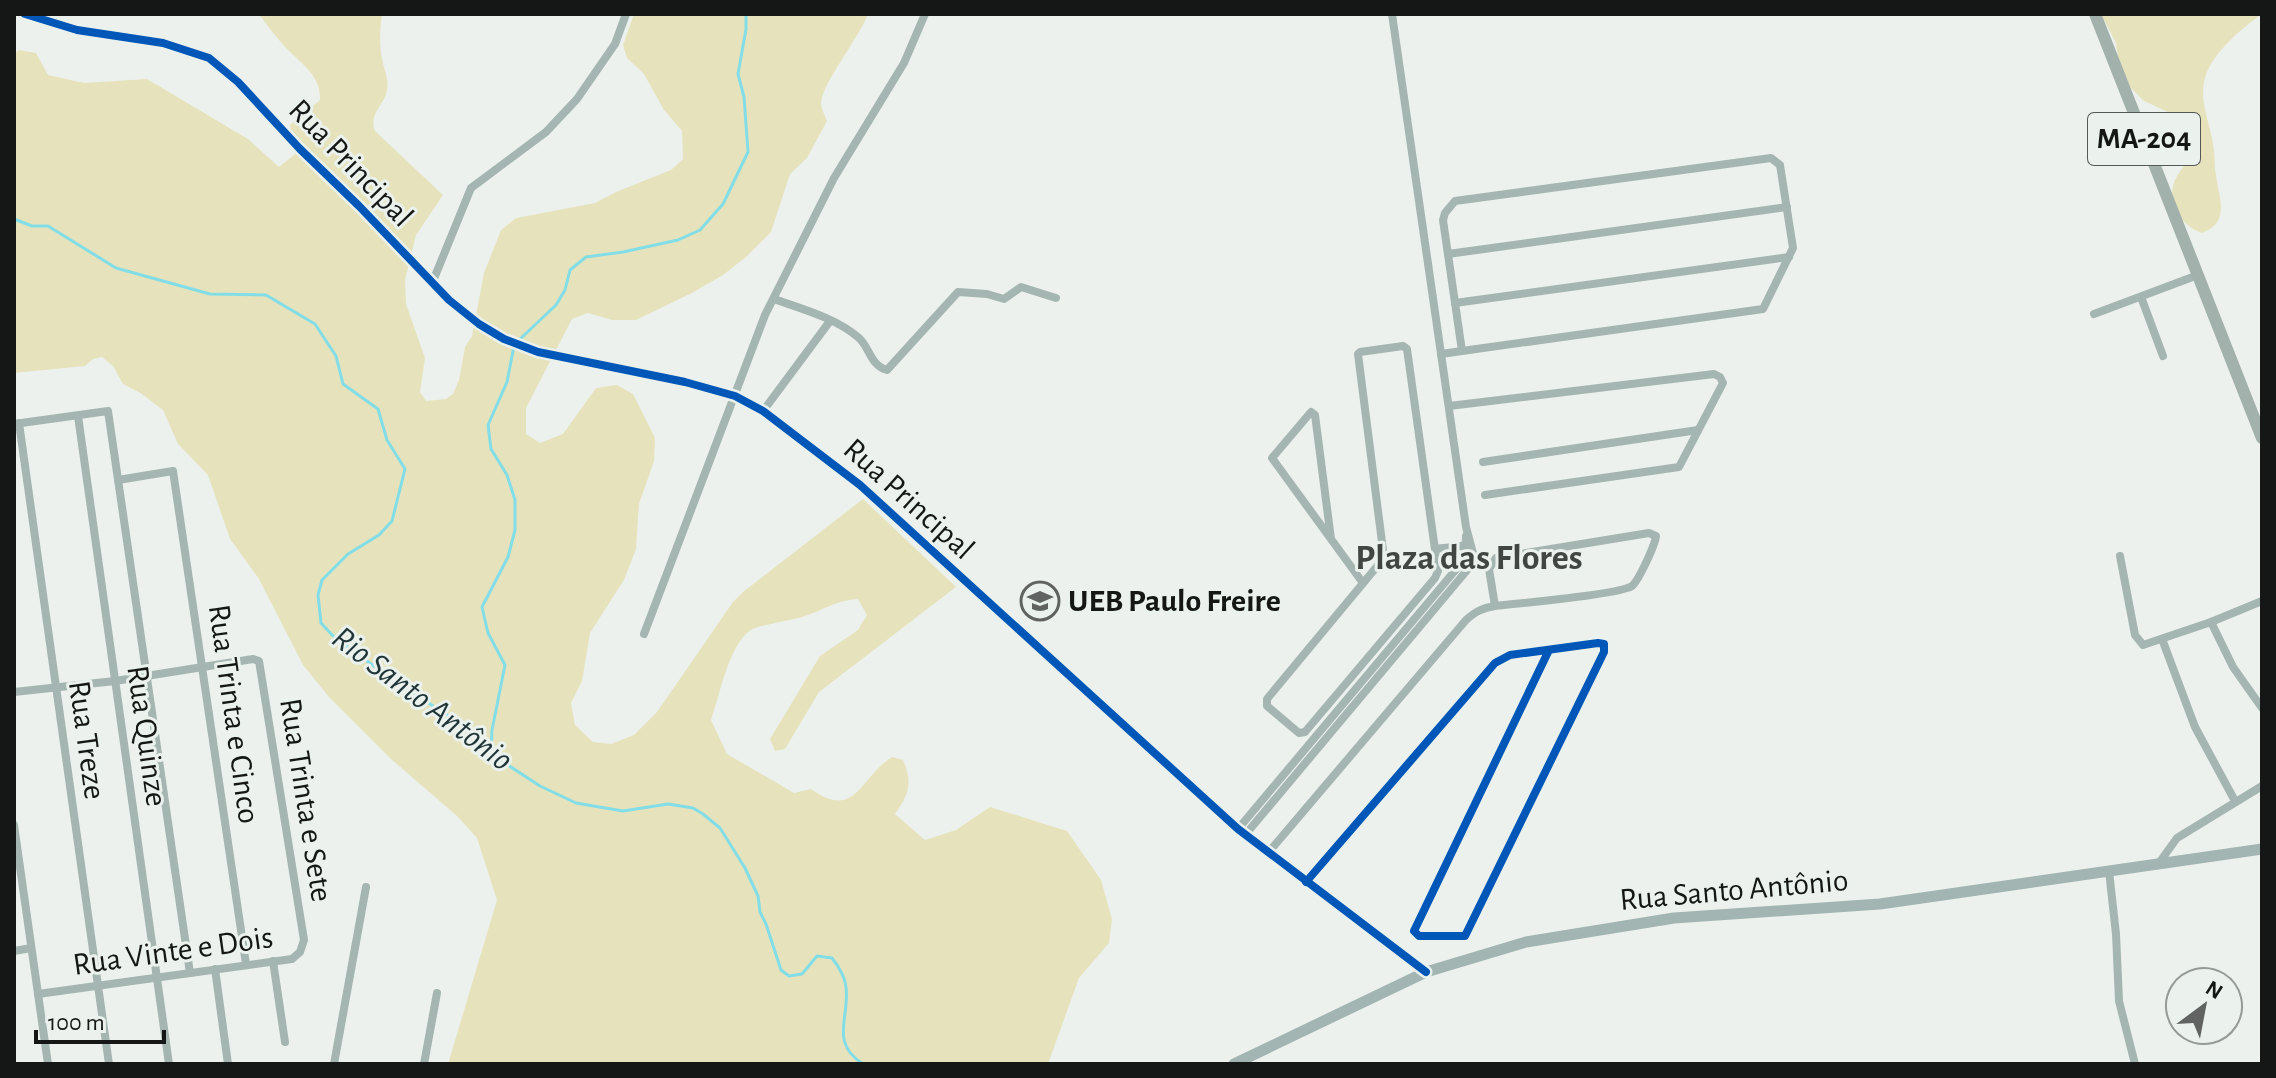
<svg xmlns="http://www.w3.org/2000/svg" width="2276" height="1078" viewBox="0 0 2276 1078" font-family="'Alegreya Sans',sans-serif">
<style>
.green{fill:#e6e3bc}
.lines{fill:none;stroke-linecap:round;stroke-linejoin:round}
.stream{stroke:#82dde7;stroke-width:3}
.street{stroke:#a5b6b2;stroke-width:8}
.secondary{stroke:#a2b5b2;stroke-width:11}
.primary{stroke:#a3b1ad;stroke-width:12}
.cycleway-casing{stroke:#ebf2ed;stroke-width:13}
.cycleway{stroke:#0057b8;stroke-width:8}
.labels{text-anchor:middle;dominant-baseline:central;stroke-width:6;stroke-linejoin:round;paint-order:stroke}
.shield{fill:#ebf2ed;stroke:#545956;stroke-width:2}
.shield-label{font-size:30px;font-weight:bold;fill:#141715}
.street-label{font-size:32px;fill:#141715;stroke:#ebf2ed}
.poi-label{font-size:32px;font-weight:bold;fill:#141715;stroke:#ebf2ed;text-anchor:start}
.water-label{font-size:34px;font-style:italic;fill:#1f3538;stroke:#ebf2ed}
.quarter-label{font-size:36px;font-weight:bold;fill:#414642;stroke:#ebf2ed}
</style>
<rect width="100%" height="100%" fill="#ecf1ee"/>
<g class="green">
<path d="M 259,14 L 382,14 C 380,28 379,44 382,59 C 384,69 389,79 387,90 C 385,105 368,113 375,131 L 443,195 L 416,235 L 405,280 L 406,304 L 425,358 L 420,392 L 426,401 L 446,399 L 453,394 L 459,380 L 465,347 L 472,336 L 484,273 L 501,230 L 516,218 L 595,203 L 616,192 L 671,170 L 683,159 L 682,131 L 664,110 L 644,74 L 627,58 L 623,45 L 634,14 L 868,14 C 859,38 823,82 821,103 C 821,108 825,116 827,121 L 807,158 L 790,174 L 771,232 L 746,257 L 723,275 L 692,293 L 636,320 L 612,320 L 588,313 L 572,319 L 526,408 L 526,434 L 540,443 L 563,434 L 596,388 L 617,385 L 633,394 L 655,438 L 654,461 L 639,504 L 636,549 L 624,580 L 590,633 L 582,681 L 571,703 L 575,725 L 593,742 L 611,744 L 634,735 L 657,712 L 733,602 L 743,592 L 863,499 L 956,587 L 819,692 L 785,749 L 775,751 L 770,739 L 820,656 L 858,630 L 867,615 L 858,599 C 833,601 827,609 805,616 C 794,620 759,625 751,630 C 729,644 720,695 711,720 L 727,754 L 794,793 L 811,789 C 856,821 859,778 892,757 L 903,760 C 913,783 909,794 895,814 L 925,840 L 956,830 L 990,807 L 1067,831 L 1101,880 L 1112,919 L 1109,943 L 1079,978 L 1048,1064 L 448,1064 L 497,900 L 477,838 L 457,816 L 391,759 L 329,697 L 303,665 L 259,579 L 230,539 L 208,475 L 178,444 L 163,410 L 142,394 L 123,384 L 113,366 L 102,357 L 93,359 L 85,366 L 14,373 L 14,54 L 19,50 L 36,53 L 48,75 L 84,83 L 147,79 L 248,139 L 279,167 L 295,154 L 290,125 L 320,100 C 321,76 303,65 287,49 C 277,38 268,27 259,14 Z"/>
<path d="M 2101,14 L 2262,14 C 2242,28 2212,53 2205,78 C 2198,101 2212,127 2214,151 C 2215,159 2214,167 2216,175 C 2219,199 2231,222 2202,233 C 2179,225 2164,199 2177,176 C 2181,169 2188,163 2191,154 C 2194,147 2193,136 2193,128 L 2181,118 L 2144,101 L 2130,87 L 2119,66 L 2116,43 Z"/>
</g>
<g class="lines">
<g class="stream">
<path d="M 14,219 L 32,226 L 48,226 L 116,268 L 210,294 L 266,295 L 315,324 L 336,356 L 343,384 L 378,409 L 387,440 L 405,469 L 392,521 L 379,535 L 348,554 L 322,580 L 318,595 L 321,623 L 334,637 L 397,683 L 471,730 L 491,754 L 540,786 L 576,803 L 623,811 L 668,804 L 693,808 L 703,814 L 720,828 L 745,868 L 758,896 L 760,912 L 766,924 L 781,970 L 789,976 L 802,974 L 817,956 L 832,958 C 839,967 845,976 846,987 C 850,1018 829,1042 863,1064"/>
<polyline points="519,340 556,305 565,290 570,270 586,257 623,252 678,240 700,230 723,204 748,152 744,97 738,74 746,29 746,14"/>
<polyline points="491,754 492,730 505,665 488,633 482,607 508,557 515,530 515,500 507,475 491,449 488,425 507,382 514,346"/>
</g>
<g class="street">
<polyline points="1448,254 1787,207"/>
<polyline points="433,281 471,188 546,132 577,99 615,44 626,14"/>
<polyline points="2141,297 2163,356"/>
<path d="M 774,299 C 802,309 836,318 859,338 C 870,348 870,365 887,370 L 958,292 L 987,294 L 1004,299 L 1021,287 L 1056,298"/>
<polyline points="1455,303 1789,257"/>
<polyline points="2094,314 2198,275"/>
<polygon points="1403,346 1407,349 1438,571 1435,578 1305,732 1299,733 1267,706 1267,699 1384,558 1358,354 1360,352"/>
<polyline points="1441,354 1462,351 1763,309 1793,248 1780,165 1771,158 1455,201 1445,213 1443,220 1462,351"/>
<polyline points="1449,406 1714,374 1720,377 1723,383 1679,467 1485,495"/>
<polyline points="763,411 830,321"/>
<polyline points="78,416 169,1064"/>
<polyline points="19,423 109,1064"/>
<polyline points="14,424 108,411 190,973"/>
<polyline points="1483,462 1698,430"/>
<polyline points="118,480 173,471 246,964"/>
<polyline points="1331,539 1315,415 1311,412 1272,458 1363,583"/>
<polyline points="1435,549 1470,545"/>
<polyline points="2120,556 2135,635 2143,645 2211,622 2262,601"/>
<polyline points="2211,622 2233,667 2262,708"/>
<polyline points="644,634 765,315 834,178 904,63 925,14"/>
<polyline points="2162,639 2195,727 2235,801"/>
<polyline points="14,692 115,681 253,659 259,661 304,940 300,952 292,959 38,994"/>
<polyline points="14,825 48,1064"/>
<polyline points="1238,829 1458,567 1465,557 1466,536"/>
<polyline points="1245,835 1468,569 1474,557 1466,527 1392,14"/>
<path d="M 1268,853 L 1466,620 C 1475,612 1482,608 1495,606 C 1515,604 1621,594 1632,586 C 1639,580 1655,545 1656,536 L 1649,533 L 1496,558 L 1489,569 L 1495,606"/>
<polyline points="2159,863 2177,838 2262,786"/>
<polyline points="2109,871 2116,934 2119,1001 2135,1064"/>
<polyline points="1306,882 1495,663 1510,655 1598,643 1604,644 1604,652 1465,936 1419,936 1414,931 1549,650"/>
<polyline points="14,951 31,948"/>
<polyline points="273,961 285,1042"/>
<polyline points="215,969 228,1064"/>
<polyline points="334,1064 366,887"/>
<polyline points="424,1064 437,993"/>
</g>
<g class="secondary">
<polyline points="25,14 77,30 163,43 209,58 238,82 300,149 359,206 449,300 479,324 504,339 538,352 685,382 735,396 763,411 860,485 1238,829 1426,972"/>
<polyline points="1234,1064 1426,972 1526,942 1674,918 1880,904 2262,849"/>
</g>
<polyline class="primary" points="2095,14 2262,438"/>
<defs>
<g id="cycleway">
<polyline points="25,14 77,30 163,43 209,58 238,82 300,149 359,206 449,300 479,324 504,339 538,352 685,382 735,396 763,411 860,485 1238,829 1426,972"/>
<polyline points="1306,882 1495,663 1510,655 1598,643 1604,644 1604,652 1465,936 1419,936 1414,931 1549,650"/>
</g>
</defs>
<use href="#cycleway" class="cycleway-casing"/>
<use href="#cycleway" class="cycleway"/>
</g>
<defs>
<symbol id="school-ring" viewBox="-11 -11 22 22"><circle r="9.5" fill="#ebf2ed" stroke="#606361" stroke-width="1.5"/><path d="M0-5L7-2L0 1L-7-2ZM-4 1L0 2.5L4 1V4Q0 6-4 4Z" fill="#606361"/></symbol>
</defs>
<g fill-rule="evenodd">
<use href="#school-ring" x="1018" y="579" width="44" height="44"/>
</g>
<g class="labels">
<rect class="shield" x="2088" y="113" width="112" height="52" rx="6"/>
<g class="shield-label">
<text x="2144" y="139">MA-204</text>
</g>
<g class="street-label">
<text transform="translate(351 163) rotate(46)">Rua Principal</text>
<text transform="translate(909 499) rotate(42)">Rua Principal</text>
<text transform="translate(234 714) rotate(82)">Rua Trinta e Cinco</text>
<text transform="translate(147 736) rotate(82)">Rua Quinze</text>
<text transform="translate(87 740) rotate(82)">Rua Treze</text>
<text transform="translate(306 800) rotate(81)">Rua Trinta e Sete</text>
<text transform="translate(1734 890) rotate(-5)">Rua Santo Antônio</text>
<text transform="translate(173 951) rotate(-8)">Rua Vinte e Dois</text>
</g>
<g class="poi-label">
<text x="1068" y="601">UEB Paulo Freire</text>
</g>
<g class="water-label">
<text transform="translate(422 699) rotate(37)">Rio Santo Antônio</text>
</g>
<g class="quarter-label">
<text x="1469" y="558">Plaza das Flores</text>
</g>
</g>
<rect width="2276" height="1078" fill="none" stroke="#141715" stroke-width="32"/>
<g transform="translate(2204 1006) rotate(32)"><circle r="38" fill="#ebf2ed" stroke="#959a97" stroke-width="2"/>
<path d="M0-6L14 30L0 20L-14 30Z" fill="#606361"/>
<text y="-12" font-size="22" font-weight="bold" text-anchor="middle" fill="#141715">N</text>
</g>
<path d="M36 1030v12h128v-12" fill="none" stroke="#141715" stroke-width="4"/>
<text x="48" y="1030" font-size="24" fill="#141715" stroke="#ebf2ed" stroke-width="6" paint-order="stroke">100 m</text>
</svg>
